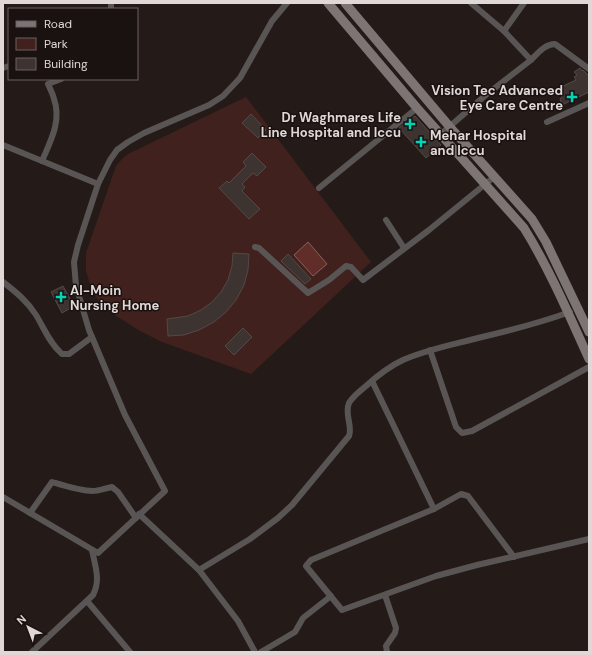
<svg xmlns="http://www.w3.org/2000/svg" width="592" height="655" viewBox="0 0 592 655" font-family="'DM Sans',sans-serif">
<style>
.green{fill:#41211d}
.water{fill:#612d28;stroke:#87605c}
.building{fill:#3d3331;stroke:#534947}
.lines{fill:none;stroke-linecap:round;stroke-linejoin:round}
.street{stroke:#5a5555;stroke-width:6}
.secondary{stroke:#7d7574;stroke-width:9}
.poi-dot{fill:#00d5b7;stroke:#1a1210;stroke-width:1.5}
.labels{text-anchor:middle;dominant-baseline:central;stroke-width:3;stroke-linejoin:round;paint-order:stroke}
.poi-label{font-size:13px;font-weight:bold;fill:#dfd8d7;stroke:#1a1210;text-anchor:end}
</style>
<rect width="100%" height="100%" fill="#241b19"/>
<polygon class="green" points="246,97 371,262 251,374 162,342 140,331 102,307 91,287 86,271 86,253 116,166 122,159 128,154"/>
<polygon class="water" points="308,242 327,264 313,276 294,255"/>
<g class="building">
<polygon points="580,68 582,71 583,70 589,76 589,92 562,105 560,99 562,97 559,90 562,89 561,87 576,80 574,77 577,75 574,72"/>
<polygon points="251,114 266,130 258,138 242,123"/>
<polygon points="415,116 441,145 426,158 399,128"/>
<polygon points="252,153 266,167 257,176 253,173 242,184 245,187 242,191 260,209 249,219 219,188 227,181 229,183 246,166 243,162"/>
<polygon points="233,253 249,254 248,270 244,285 236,300 226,312 214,322 199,330 184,335 168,336 167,319 188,316 201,310 212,302 221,292 228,280 232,266"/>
<polygon points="288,254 311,279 305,284 281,261"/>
<polygon points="63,286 74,306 62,313 51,292"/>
<polygon points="243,328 252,337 234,355 225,346"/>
</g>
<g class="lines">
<g class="street">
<polyline points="111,3 111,9"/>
<polyline points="504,31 524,3"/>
<path d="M 531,60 C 538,53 545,44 555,44 L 589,69"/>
<polyline points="3,68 9,66"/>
<polyline points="547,122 589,103"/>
<polyline points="441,134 487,94 531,60 504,31 471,3"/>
<polyline points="3,145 98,184"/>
<path d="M 42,161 C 50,142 62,121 54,99 C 53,94 50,89 48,84 L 61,79"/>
<polyline points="319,188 417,108"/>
<polyline points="386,220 404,248"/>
<polyline points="255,247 259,248 308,293 329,280 346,266 351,267 363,280 429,230 494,177"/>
<path d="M 3,282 C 16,292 27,301 36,315 C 44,328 50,344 62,354 L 69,354 L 92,337"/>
<polyline points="430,350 456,427 462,433 472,431 589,367"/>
<polyline points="372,381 434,509"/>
<polyline points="3,497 98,553 165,491 125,415 89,330 76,286 74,262 78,245 98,184 110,160 117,150 128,142 144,133 209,105 223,96 240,78 272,21 287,3"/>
<path d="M 30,513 L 52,482 C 65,486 80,491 93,491 C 98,491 106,488 112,487 L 118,492 L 136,518"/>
<polyline points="139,514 199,570 238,621 255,652"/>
<polyline points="514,557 468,496 461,494 434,509 311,560 306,566 342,610 436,576 477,565 589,539"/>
<path d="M 199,570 L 250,539 L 278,518 L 292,505 L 349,436 C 353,426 344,414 349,403 C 353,396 360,391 366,386 C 377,376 390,366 403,360 C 428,349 456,344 482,337 C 512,330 542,322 570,312"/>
<polyline points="385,595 396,628 395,633 386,646 387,652"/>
<polyline points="87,601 130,652"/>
<path d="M 32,652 L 93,595 C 101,580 95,566 92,550"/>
<polyline points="261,652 295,632 303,618 331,596"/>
</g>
<g class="secondary">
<path d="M 328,3 L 417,108 L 524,228 C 550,270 569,315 589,359"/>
<polyline points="345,3 449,126 532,219 546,242 589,332"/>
</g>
</g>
<g class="poi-dot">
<path d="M570 91h4v4h4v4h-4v4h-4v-4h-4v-4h4z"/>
<path d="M408 118h4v4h4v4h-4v4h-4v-4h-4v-4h4z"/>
<path d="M419 136h4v4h4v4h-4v4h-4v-4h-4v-4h4z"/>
<path d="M59 291h4v4h4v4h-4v4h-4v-4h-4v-4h4z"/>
</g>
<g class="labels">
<g class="poi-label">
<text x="563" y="90">Vision Tec Advanced<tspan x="563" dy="15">Eye Care Centre</tspan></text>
<text x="401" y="117">Dr Waghmares Life<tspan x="401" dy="15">Line Hospital and Iccu</tspan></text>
<text x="430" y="135" text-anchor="start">Mehar Hospital<tspan x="430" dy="15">and Iccu</tspan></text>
<text x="70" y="290" text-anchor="start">Al-Moin<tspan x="70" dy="15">Nursing Home</tspan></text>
</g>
</g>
<rect width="592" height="655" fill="none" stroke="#dfd8d7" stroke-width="8"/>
<rect x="8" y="8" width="130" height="72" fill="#1a1210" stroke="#696160"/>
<rect x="16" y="21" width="20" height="6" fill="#7d7574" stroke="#696160"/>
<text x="44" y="28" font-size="12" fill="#dfd8d7">Road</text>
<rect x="16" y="38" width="20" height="12" fill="#41211d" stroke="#696160"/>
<text x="44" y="48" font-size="12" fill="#dfd8d7">Park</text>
<rect x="16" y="58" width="20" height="12" fill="#3d3331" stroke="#696160"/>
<text x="44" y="68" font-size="12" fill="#dfd8d7">Building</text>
<g transform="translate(28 627) rotate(318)" stroke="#1a1210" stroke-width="3" paint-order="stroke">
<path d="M0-3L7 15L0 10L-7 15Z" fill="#dfd8d7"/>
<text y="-6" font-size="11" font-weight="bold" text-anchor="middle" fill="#dfd8d7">N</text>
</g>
</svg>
